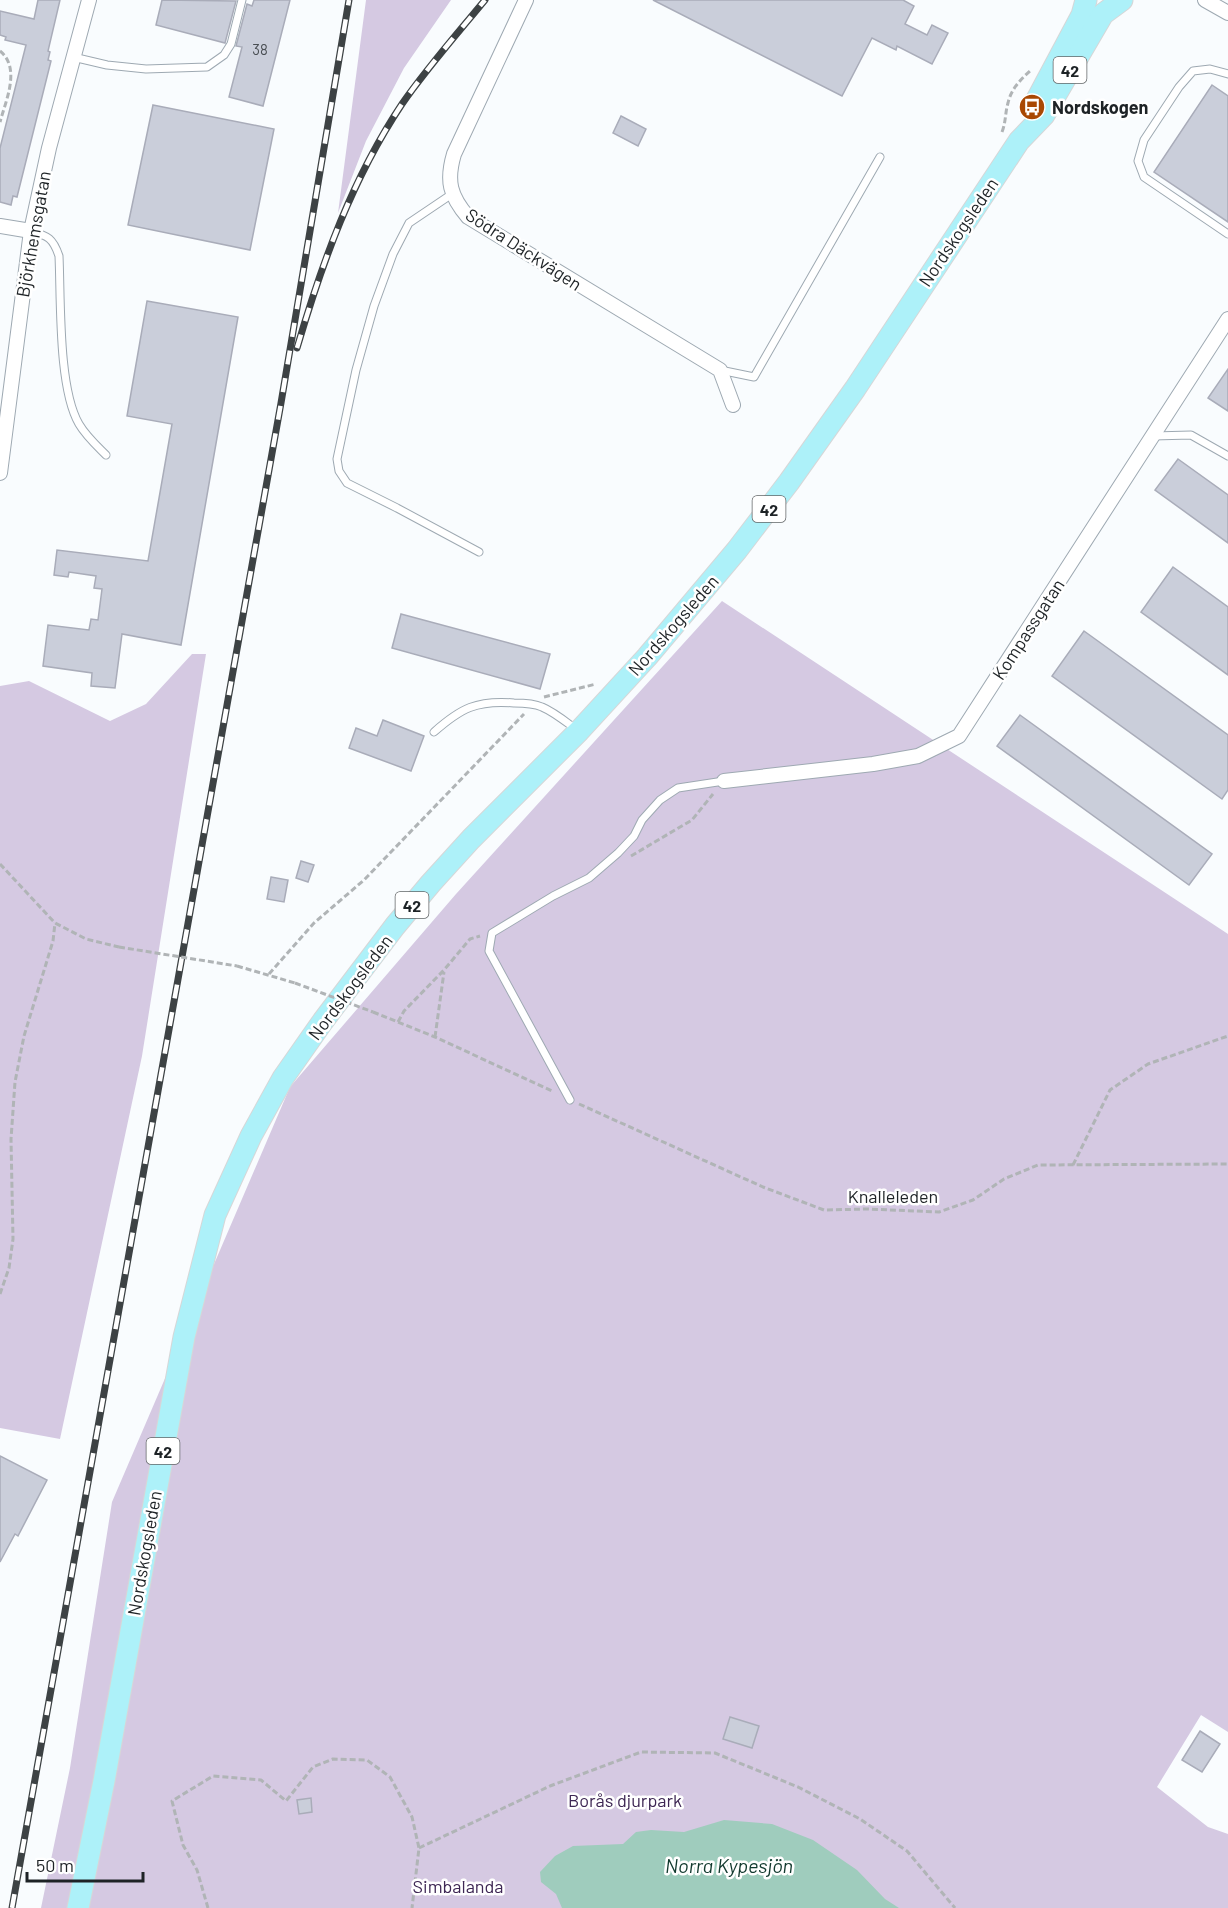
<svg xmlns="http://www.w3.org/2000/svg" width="1228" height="1908" viewBox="0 0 1228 1908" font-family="Barlow,sans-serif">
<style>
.green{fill:#d5c9e2}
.water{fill:#9fccbd}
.building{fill:#caceda;stroke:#a9acb9;stroke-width:1.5}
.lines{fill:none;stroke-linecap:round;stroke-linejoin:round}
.lane-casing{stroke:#9ea9b2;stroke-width:9}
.street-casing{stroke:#9ea9b2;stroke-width:16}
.primary-casing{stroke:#d6d7d8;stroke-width:23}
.path{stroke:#b0b4b6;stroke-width:3;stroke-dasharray:6 3;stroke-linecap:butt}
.lane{stroke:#fff;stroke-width:7}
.street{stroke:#fff;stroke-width:14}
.primary{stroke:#adf1f9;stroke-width:21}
.rail-casing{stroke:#3d4244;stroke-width:7}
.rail{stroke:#fff;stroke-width:4.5;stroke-dasharray:14;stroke-linecap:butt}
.path-bridge{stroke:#b0b4b6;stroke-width:3;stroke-dasharray:6 3;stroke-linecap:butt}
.labels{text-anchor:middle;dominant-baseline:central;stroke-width:5;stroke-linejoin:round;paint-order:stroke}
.number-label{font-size:15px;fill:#494e53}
.shield{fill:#fff;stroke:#626567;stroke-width:1.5}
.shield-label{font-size:16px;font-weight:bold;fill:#1e2326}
.poi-label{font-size:18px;font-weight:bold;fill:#1e2326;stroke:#fff;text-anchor:start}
.street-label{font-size:18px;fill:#1e2326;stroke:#fff}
.park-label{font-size:18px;fill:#3e2754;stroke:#fff}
.water-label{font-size:20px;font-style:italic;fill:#11392e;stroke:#fff}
</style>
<rect width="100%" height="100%" fill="#f9fcfe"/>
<g class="green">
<polygon points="366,0 451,0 404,68 366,141 338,213"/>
<polygon points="722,601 1228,934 1228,1732 1201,1715 1157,1787 1208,1827 1228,1834 1228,1908 41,1908 70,1768 112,1502 290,1087 456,894"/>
<polygon points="192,654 206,654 142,1056 60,1439 0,1428 0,686 29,681 110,721 146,704"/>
</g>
<polygon class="water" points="724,1820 772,1824 813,1840 857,1870 885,1899 899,1908 562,1908 556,1894 541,1882 540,1872 555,1856 573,1846 623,1844 636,1832 651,1830 684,1832"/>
<g class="building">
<polygon points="38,0 60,0 48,51 50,52 48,60 51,61 17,197 13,196 11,205 0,202 0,148 26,45 5,40 6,37 0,35 0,11 34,19"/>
<polygon points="162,0 236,1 225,43 156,25"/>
<polygon points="254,0 290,0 263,106 229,97 242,47 236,46 247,4 252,6"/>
<polygon points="653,0 903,0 914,6 905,24 927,35 932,25 948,33 932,64 897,46 896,50 872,38 842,96"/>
<polygon points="1212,85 1228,96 1228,222 1154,172"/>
<polygon points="153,105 274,129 250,250 128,225"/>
<polygon points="621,116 646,129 638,146 613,133"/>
<polygon points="147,301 238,317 181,645 122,634 115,688 91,686 92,673 43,666 48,625 89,630 91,619 98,620 102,589 94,588 96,576 69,572 68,577 54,575 57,550 148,561 172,424 127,416"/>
<polygon points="1228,369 1228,411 1208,398"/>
<polygon points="1178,459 1228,495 1228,543 1155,490"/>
<polygon points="1173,567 1228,607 1228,675 1141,612"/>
<polygon points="401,614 550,654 540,689 392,648"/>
<polygon points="1084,631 1228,735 1228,790 1222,799 1052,676"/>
<polygon points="1020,715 1212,854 1189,885 997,746"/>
<polygon points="383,720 424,736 411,771 349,748 356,728 377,736"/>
<polygon points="301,861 314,865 308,882 296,878"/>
<polygon points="271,877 288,880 284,902 267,899"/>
<polygon points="0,1456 47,1480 18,1536 15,1534 0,1562"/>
<polygon points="730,1717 759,1726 752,1748 723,1739"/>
<polygon points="1200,1731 1220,1744 1202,1772 1182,1760"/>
<polygon points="311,1798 312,1812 299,1814 297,1800"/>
</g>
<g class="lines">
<defs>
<g id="lane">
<polyline points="73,57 107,65 146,69 207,67 224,55 231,44 242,0"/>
<polyline points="1228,74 1210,69 1193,71 1179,87 1144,140 1138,161 1144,177 1228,234"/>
<polyline points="452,194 409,223 393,254 374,306 356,370 337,459 339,471 347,483 397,508 479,552"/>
<path d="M 31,231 C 48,236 53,238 59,256 C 61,299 58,388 79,424 C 86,436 96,445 106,455"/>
<polyline points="720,370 754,377 880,157"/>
<polyline points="1153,436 1191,435 1228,456"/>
<path d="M 434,732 C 461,708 477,700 514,703 C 523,703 533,703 542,707 C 554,712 566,722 577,730"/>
<polyline points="570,1100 489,951 492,933 553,896 589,878 618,853 634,836 642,820 660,800 678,788 724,781"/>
</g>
<g id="street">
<path d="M 526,0 L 454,154 C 446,181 450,196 468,217 L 720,370 L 733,405"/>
<polyline points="1205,0 1228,13"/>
<polyline points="0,226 31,231"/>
<polyline points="0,473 31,231 49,148 89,0"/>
<polyline points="724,781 873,764 918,756 959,736 1228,319"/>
</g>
<g id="primary">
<polyline points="1033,107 1082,15 1086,0"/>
<polyline points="78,1908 104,1781 184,1337 215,1215 251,1136 283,1078 323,1021 395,926 431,883 471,839 579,731 647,657 737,550 789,482 855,389 1019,141 1044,115 1103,14 1122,0"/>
</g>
</defs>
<use href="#lane" class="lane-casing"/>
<use href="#street" class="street-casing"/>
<use href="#primary" class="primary-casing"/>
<g class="path">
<path d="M 0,51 C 21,68 6,100 0,122"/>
<path d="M 1002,132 C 1006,122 1005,113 1008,103 C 1011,89 1021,79 1031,70"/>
<polyline points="544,697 596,684"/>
<polyline points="631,856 692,820 713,794"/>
<polyline points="0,864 55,923 86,939 119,947"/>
<polyline points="237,966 295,983"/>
<polyline points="269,974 314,923 364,880 524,714"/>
<polyline points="373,1012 435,1037 552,1091"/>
<polyline points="398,1022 404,1011 444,970 470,939 480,936"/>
<polyline points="435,1037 444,972"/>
<polyline points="579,1104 763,1187 824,1210 868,1209 939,1212 973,1200 1004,1179 1038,1165 1228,1164"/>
<polyline points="1073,1165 1110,1090 1148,1064 1228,1036"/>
<polyline points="0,1294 9,1268 13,1239 11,1139 15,1082 24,1036 53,941 55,923"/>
<polyline points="419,1848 550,1786 641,1752 715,1753 798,1787 860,1819 907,1851 955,1908"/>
<polyline points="208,1908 197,1870 183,1845 172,1801 213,1776 261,1780 286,1801 313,1767 333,1759 367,1760 390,1777 412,1817 419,1848 412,1908"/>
</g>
<use href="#lane" class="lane"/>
<use href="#street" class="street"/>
<use href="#primary" class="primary"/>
<defs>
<g id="rail">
<path d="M 297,348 C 322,263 352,179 402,104 C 427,68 457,34 485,0"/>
<polyline points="12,1908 281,403 349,0"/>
</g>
</defs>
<use href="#rail" class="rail-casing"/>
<use href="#rail" class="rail"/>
<g class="path-bridge">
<polyline points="119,947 237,966"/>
<polyline points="295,983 373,1012"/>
</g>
</g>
<defs>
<symbol id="bus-disc" viewBox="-11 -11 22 22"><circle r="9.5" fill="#a94803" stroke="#fff"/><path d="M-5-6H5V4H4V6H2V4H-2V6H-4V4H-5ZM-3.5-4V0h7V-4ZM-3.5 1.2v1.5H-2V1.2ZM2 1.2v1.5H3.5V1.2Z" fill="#fff"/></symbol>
</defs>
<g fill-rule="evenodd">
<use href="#bus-disc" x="1017" y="92" width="30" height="30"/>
</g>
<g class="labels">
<g class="number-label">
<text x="260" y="49">38</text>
</g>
<g class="shield">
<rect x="1053.5" y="57" width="33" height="26" rx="4.5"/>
<rect x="752.5" y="496" width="33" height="26" rx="4.5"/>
<rect x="395.5" y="892" width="33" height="26" rx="4.5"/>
<rect x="146.5" y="1438" width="33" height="26" rx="4.5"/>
</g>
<g class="shield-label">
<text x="1070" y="70">42</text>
<text x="769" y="509">42</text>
<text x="412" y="905">42</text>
<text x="163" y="1451">42</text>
</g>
<g class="poi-label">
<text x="1052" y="107">Nordskogen</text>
</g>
<g class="street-label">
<text transform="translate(958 232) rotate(-56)">Nordskogsleden</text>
<text transform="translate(33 234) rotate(-80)">Björkhemsgatan</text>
<text transform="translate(524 249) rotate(33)">Södra Däckvägen</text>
<text transform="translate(673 625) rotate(-49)">Nordskogsleden</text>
<text transform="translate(1028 629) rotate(-57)">Kompassgatan</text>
<text transform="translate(350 987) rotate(-53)">Nordskogsleden</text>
<text x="893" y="1196">Knalleleden</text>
<text transform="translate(144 1553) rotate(-80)">Nordskogsleden</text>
</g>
<g class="park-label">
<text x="625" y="1800">Borås djurpark</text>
<text x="458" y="1886">Simbalanda</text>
</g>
<g class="water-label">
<text x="729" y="1865">Norra Kypesjön</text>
</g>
</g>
<path d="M27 1872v9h116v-9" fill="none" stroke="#1e2326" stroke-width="3"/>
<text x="36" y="1872" font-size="18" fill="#1e2326" stroke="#ffffff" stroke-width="4.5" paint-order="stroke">50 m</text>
</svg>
